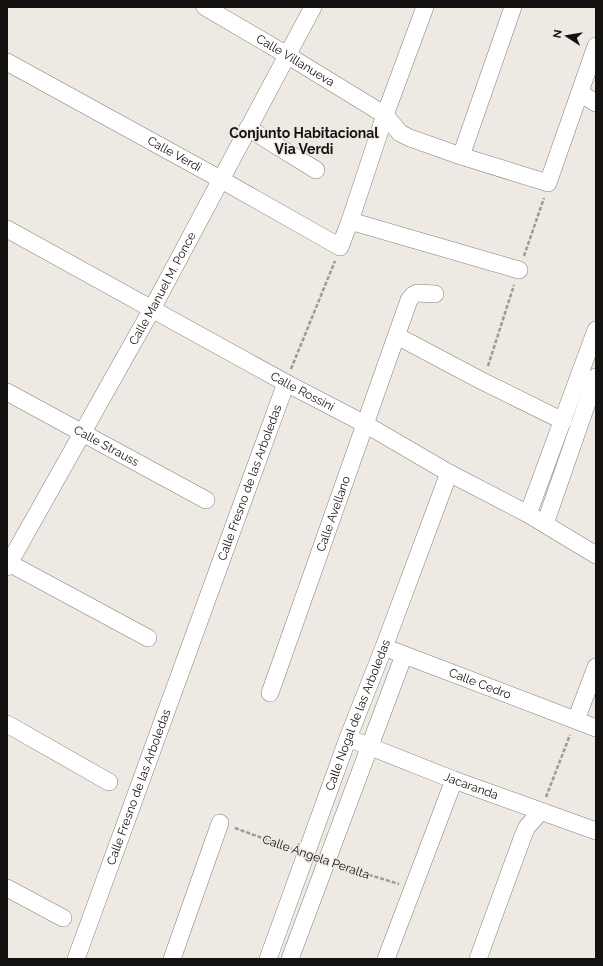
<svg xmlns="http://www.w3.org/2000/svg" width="603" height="966" viewBox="0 0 603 966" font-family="Raleway,sans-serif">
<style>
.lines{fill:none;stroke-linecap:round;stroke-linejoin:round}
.minor-casing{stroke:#847f79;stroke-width:18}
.path{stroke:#9e9a95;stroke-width:2.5;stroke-dasharray:4 2;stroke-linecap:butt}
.minor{stroke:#fff;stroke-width:17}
.labels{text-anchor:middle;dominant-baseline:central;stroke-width:3;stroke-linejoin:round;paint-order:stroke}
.street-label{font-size:12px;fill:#141210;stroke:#eee9e2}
.quarter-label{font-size:14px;font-weight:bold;fill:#141210;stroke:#eee9e2}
</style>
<rect width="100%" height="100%" fill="#eee9e2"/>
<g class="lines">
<defs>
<g id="minor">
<path id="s1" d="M 205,7 L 287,55 L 385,115 L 400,133 L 410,138 L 461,156 L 548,183 L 596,46"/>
<path id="s2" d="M 7,62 L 220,179 L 340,247 L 350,221 L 385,115 L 425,7"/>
<polyline points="580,93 596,103"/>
<polyline points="248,128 316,170"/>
<polyline points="461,156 513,7"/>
<polyline points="350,221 519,270"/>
<path id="s3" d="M 7,229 L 286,383 L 365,424 L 449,473 L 528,514 L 596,555"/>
<polyline points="397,336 482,381 563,421"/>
<path id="s4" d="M 7,392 L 206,500"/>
<polyline points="528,514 596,330"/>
<polyline points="545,524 596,377"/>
<polyline points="7,562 148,638"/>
<path id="s5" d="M 7,567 L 152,309 L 313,7"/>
<path id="s6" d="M 394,651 L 596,728"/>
<path id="s7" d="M 270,693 L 409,300 L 413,295 L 417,293 L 435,294"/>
<polyline points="576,720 596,667"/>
<polyline points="7,724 109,782"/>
<path id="s8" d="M 348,738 L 454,780 L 596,831"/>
<polyline points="7,888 63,918"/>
<path id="s9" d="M 76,959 L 286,383"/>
<polyline points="172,959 220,823"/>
<path id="s10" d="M 268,959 L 348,738 L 384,647 L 449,473"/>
<polyline points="290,959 404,655"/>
<polyline points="386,959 454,780"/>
<polyline points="478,959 523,836 527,827 541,811"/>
</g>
</defs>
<use href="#minor" class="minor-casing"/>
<g class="path">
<polyline points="524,256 544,198"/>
<polyline points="488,366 514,285"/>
<polyline points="291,369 335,261"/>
<polyline points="546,797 570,735"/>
<polyline points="235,828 292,849"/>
<polyline points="340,866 399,884"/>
</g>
<use href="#minor" class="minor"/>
</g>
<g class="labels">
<g class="street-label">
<text stroke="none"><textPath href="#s1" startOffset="105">Calle Villanueva</textPath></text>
<text stroke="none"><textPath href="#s2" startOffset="191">Calle Verdi</textPath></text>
<text stroke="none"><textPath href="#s5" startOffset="319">Calle Manuel M. Ponce</textPath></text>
<text stroke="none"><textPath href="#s3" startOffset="337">Calle Rossini</textPath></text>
<text stroke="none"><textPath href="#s4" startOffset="113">Calle Strauss</textPath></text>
<text stroke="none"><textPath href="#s9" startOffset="507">Calle Fresno de las Arboledas</textPath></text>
<text stroke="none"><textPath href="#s7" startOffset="190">Calle Avellano</textPath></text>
<text stroke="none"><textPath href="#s6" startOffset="92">Calle Cedro</textPath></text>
<text stroke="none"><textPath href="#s10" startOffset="260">Calle Nogal de las Arboledas</textPath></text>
<text stroke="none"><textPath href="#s8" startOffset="132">Jacaranda</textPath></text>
<text stroke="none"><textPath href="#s9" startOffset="183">Calle Fresno de las Arboledas</textPath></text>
<text transform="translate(316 857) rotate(19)">Calle Ángela Peralta</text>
</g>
<g class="quarter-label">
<text x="304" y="133">Conjunto Habitacional<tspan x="304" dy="16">Via Verdi</tspan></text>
</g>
</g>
<rect width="603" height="966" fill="none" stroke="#141210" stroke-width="16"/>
<g transform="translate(567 36) rotate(282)" stroke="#eee9e2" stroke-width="3" paint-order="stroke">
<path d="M0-3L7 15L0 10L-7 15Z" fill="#141210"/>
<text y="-6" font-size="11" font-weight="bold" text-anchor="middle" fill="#141210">N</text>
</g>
</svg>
